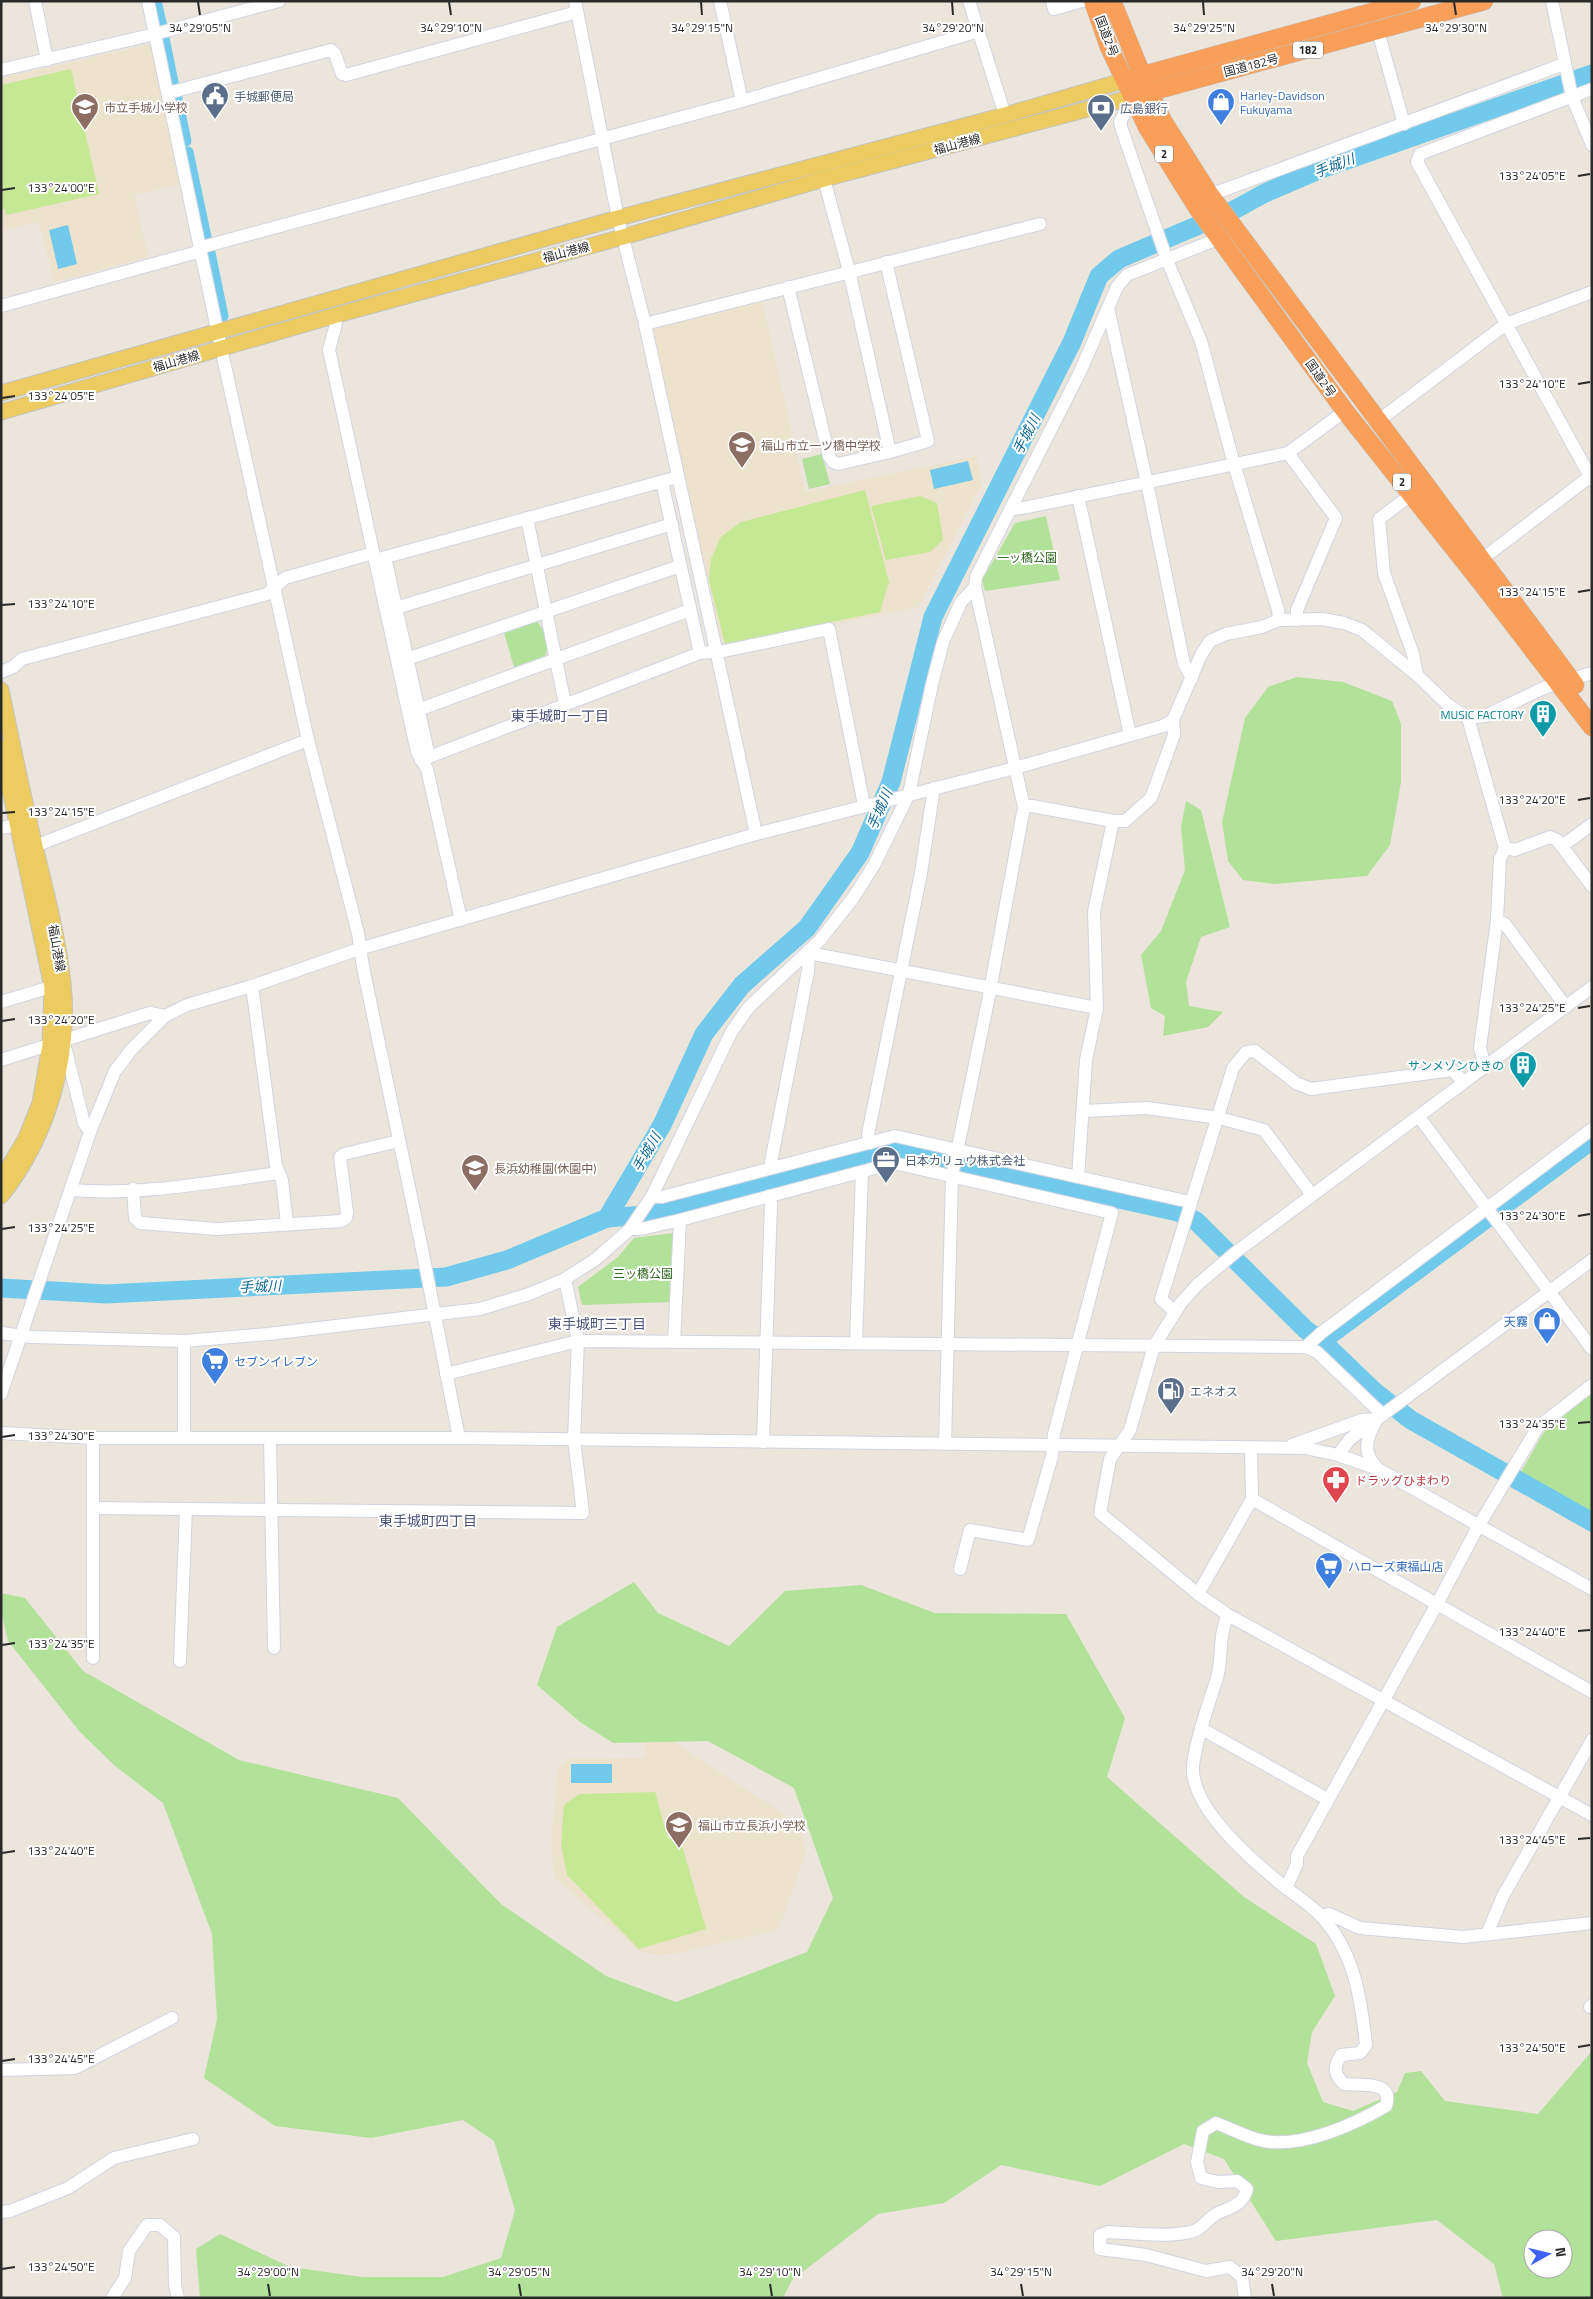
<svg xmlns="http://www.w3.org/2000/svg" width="1593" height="2299" viewBox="0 0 1593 2299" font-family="'Titillium Web','Noto Sans JP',sans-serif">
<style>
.education{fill:#ede2cc}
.green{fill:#b2e19a;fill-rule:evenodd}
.pitch{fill:#c5e895}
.water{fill:#71caeb}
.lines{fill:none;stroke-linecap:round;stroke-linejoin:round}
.canal{stroke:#71caeb;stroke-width:11}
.river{stroke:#71caeb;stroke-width:19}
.minor-casing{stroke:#d1d4e2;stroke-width:14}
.major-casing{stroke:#c3c3c3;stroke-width:17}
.highway-casing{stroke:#c3c3c3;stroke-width:19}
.minor{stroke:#fff;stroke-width:12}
.major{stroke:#eccc60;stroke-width:15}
.highway{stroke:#f99f59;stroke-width:18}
.ticks{fill:none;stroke:#2a2a2a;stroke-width:2}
.labels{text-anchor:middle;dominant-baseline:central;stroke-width:4;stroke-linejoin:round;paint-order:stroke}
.shield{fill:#fff;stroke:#6a6a6a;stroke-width:1}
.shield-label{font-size:11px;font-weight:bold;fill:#2a2a2a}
.street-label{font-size:12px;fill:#2a2a2a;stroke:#fff}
.shop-label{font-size:12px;fill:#366cbe;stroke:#fff;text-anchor:start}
.service-label{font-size:12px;fill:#4e5e75;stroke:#fff;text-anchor:start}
.education-label{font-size:12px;fill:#785e54;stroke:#fff;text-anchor:start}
.park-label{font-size:12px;fill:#2b641c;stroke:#fff}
.culture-label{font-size:12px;fill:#0d838f;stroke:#fff;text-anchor:end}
.health-label{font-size:12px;fill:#be3a42;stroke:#fff;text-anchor:start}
.water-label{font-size:14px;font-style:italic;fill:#116896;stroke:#fff}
.neighbourhood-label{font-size:14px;fill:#4b5379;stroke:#fff}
.ticks-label{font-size:12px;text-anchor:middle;fill:#2a2a2a;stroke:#fff;stroke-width:4;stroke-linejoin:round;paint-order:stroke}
</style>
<rect width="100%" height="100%" fill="#ebe5dc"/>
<g class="education">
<polygon points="147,45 152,48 181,184 134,195 148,257 54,282 39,222 1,231 1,78"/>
<polygon points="762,301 805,492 976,456 982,483 918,607 723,647 652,331 653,327"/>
<polygon points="669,1739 799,1824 806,1853 778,1930 679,1953 659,1955 640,1952 555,1878 551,1846 558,1768 568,1759 645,1758 645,1743"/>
</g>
<g class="green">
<polygon points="822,454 830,484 809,489 802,459"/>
<polygon points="1046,516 1060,580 985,591 982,580 1015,523"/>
<path d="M 536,621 C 545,629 550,645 545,656 L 514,667 L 504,633 Z"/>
<polygon points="1297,677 1343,682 1392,701 1401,724 1401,782 1390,845 1367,876 1274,884 1243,880 1228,861 1222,822 1245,718 1268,687"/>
<polygon points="1186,801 1201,810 1230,927 1201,937 1186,982 1189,1006 1223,1012 1208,1027 1163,1036 1165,1016 1151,1008 1141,955 1161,931 1185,870 1181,827"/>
<polygon points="674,1233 673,1302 582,1305 578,1287 618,1257 634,1238"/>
<polygon points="1592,1393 1592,1516 1519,1475 1544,1432"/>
<path d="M 634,1582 L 658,1613 L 729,1646 L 785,1591 L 861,1585 L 935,1613 L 1066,1614 L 1125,1718 L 1107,1777 L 1244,1897 L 1316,1944 L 1335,1996 L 1312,2032 L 1307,2063 L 1323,2102 L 1353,2111 L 1397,2092 L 1405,2073 L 1421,2071 L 1445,2101 L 1538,2114 L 1592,2051 L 1592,2298 L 1503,2298 L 1494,2264 L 1437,2220 L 1276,2241 L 1224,2159 L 1184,2144 L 1100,2186 L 1001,2165 L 944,2203 L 878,2214 L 792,2280 L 783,2298 L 200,2298 L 196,2249 L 220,2234 L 290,2267 L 362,2277 L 443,2277 L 501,2258 L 515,2210 L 494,2141 L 463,2120 L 371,2138 L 275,2126 L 204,2078 L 217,2019 L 212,1934 L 163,1803 L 114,1765 L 80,1732 L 8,1641 L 1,1610 L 1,1593 L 25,1598 L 83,1671 L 239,1760 L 398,1798 L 501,1904 L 606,1976 L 676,2002 L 807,1952 L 833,1898 L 794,1788 L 708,1741 L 613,1743 L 580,1722 L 537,1685 L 557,1627 ZM 1533,2239 L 1563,2239 L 1563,2269 L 1533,2269 Z"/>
</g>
<g class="pitch">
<polygon points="71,69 99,194 6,215 4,208 1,209 1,85"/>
<polygon points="865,490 889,582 880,612 725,644 709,580 711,559 721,537 741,522"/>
<polygon points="920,496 937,503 943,540 930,552 886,560 871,506"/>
<polygon points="655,1792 668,1839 679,1835 706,1929 639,1949 567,1875 561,1843 564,1805 579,1794"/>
</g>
<g class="water">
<polygon points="68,225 77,264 58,269 49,230"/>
<polygon points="968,461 973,480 934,489 930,470"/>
<rect x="571" y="1764" width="41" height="19"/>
</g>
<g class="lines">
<g class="canal">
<polyline points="156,1 162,27"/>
<polyline points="164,38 174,87"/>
<polyline points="176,94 186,141"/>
<polyline points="188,152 207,242"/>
<polyline points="209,248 223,316"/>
</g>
<g class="river">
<polyline points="607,1218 662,1125 704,1034 742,985 807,928 860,853 891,782 933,617 1072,342 1099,276 1119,259 1234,210 1265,193 1321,169 1592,74"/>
<polyline points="1,1288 106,1294 446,1277 507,1260 607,1218 656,1214 893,1149 1178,1212 1196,1221 1306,1330 1322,1341 1375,1392 1411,1420 1592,1522"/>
<polyline points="1322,1341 1592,1140"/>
</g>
<defs>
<g id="minor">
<polyline points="35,1 47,60"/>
<polyline points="148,1 221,348 308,740 358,933 363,967 422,1249 459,1438"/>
<polyline points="575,1 618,218 645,324 756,834"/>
<polyline points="720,1 742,101"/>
<polyline points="969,1 1005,115"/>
<polyline points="1052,1 1054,9 1082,1"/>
<polyline points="1552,1 1572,97 1592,145"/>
<polyline points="1378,31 1404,124"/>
<polyline points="1,70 155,34 279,1"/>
<polyline points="1592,89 1420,154 1417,162 1592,480"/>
<polyline points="168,93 331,50 335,54 342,74 346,75 577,12"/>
<polyline points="1133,97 1120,122 1122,130 1167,260 1201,341 1234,464 1278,610 1279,620"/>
<polyline points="824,179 849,271 890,452"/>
<polyline points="1210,195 1564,64"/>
<polyline points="788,287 829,456 833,462 838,464 890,452 928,441 886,262"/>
<polyline points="1,306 194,253 206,246 742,101 979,31"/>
<polyline points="1108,308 1147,483 1184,664 1192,678"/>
<polyline points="333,316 336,324 329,350 417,752 427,769 461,920"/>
<polyline points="645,324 1040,224"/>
<polyline points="1378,421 1506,324 1592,292"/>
<polyline points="1288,453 1336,518 1297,610 1297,620"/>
<polyline points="662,482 700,653"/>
<polyline points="1412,494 1379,519 1384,573 1413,654 1417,675"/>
<polyline points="1078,496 1130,735"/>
<polyline points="1011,509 1023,508 1288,453 1345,411"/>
<polyline points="527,518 565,704"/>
<polyline points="385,557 429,757"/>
<polyline points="375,560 678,477"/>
<polyline points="1481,560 1592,475"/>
<polyline points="396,608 672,524"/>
<polyline points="407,659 680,566"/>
<polyline points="1,672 13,667 22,659 267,594 285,578 373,553"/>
<polyline points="418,710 690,610"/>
<polyline points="1468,718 1505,848 1515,850 1550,837 1557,840 1592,886"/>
<polyline points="421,760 700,653 724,651 829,629 864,805"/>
<polyline points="1024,807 1032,806 1113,821"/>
<polyline points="1,828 27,823"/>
<polyline points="35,846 308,740"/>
<polyline points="1562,846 1592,824"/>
<polyline points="1497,920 1505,924 1566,1007"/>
<polyline points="252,986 276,1166 282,1180 287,1224"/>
<polyline points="1592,987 1236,1252 1198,1284 1181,1303 1154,1346 1130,1430 1110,1459 1100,1513 1198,1594 1228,1615 1592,1815"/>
<polyline points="1,1002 61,984"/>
<polyline points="64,1043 84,1123 90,1132"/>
<polyline points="1,1060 150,1013 165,1016 187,1005 252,986 359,949 756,834 1015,768 1163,726 1173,720 1201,655 1210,641 1226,634 1262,627 1279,620 1322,619 1344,623 1362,630 1417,675 1447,704 1468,718 1485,716 1546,687 1592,673"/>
<polyline points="1485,1066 1480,1048 1497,920 1500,859 1505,848"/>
<polyline points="1084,1111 1147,1108 1219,1118 1264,1130 1312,1195"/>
<polyline points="1419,1117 1592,1349"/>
<polyline points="870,1143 868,1134 921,873 934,788"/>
<polyline points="772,1168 771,1162 808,971 809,953 1097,1008"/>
<polyline points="1078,1177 1086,1060 1097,1008 1094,912 1113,821 1125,821 1151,798 1174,735 1173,720"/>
<polyline points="133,1189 135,1218 140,1223 217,1229 341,1221 346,1218 347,1213 340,1157 344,1154 399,1141"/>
<path d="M 71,1190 C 140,1196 211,1182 279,1173"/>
<polyline points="652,1196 732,1031 749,1007 820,940 853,898 874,865 909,794 932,684 943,642 961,602 975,587"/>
<polyline points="630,1229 641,1229 680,1220 894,1163 1112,1213 1054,1434 1052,1456 1028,1540 970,1530 960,1569"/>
<polyline points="1175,1312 1161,1299 1233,1068 1246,1052 1255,1051 1296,1083 1311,1089 1452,1070 1464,1082"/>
<polyline points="1,1333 32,1337 184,1341 268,1334 480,1309 529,1294 565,1279 596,1259 630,1229 652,1196 662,1197 895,1136 1190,1202"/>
<polyline points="674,1342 680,1220"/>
<polyline points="856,1342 862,1172"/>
<polyline points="1306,1347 1321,1333 1592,1129"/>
<polyline points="446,1374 578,1341 1306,1347 1317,1352 1383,1415"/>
<polyline points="1,1394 90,1132 115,1071 131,1050 165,1016"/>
<path d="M 1376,1421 C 1366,1439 1362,1452 1377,1468"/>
<polyline points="1,1433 93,1438 459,1438 1305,1448 1338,1455 1378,1469 1592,1589"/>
<polyline points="184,1438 184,1341"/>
<polyline points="270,1438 274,1648"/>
<polyline points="763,1442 771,1204 769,1196"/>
<polyline points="945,1444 952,1176 989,996 1024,807 975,587 976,577 1080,372 1117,287 1127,275 1220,238"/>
<polyline points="1292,1445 1362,1420 1377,1419"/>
<polyline points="1338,1455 1350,1439 1592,1260"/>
<polyline points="1252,1499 1592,1692"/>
<polyline points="93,1508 583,1513 574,1440 578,1341 565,1279"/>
<polyline points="1198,1594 1252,1499 1251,1447"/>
<path d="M 1228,1615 C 1218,1635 1223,1657 1217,1678 C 1210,1700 1192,1750 1193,1771 C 1195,1812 1256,1864 1286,1888"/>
<polyline points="93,1658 93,1438"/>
<polyline points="180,1661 186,1509"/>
<polyline points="1202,1729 1327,1799"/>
<polyline points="1321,1916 1329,1914 1360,1928 1463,1937 1592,1923"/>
<polyline points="1487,1934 1503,1896 1592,1740"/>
<polyline points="1590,2007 1592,2005"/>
<polyline points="1,2070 75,2068 172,2018"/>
<polyline points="1,2212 10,2211 68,2188 114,2158 193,2139"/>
<polyline points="112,2298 125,2278 129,2251 147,2225 160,2225 174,2237 175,2285 178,2298"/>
<path d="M 1245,2298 L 1242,2277 L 1230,2267 L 1206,2271 L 1146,2255 L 1100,2249 L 1100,2235 L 1108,2232 C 1133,2233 1171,2238 1194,2231 C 1202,2228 1208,2219 1216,2214 C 1230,2207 1243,2206 1247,2189 L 1237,2181 L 1218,2182 L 1201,2178 L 1197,2162 L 1203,2131 L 1216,2123 C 1232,2129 1248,2138 1264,2141 C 1302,2148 1353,2125 1386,2106 C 1394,2080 1361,2086 1344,2084 C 1334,2074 1333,2068 1341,2055 L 1360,2053 L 1366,2045 C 1361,1999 1355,1954 1322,1917 C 1312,1906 1298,1897 1286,1888 L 1297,1864 L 1297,1856 L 1437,1604 L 1479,1525 L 1538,1427 L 1592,1385"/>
</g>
<g id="major">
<polyline points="1,393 618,218 1005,115 1126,80"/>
<polyline points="1,412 333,316 623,237 824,179 1133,97"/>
<path d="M 1,690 C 12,741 22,792 34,842 C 45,888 58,936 63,983 C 71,1058 48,1137 1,1196"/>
<polyline points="1,748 52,987 50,1045 40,1103 26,1138 1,1180"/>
</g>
<g id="highway">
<polyline points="1093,1 1109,47 1147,127 1198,209 1345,411 1483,585 1592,727"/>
<polyline points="1112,1 1149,92 1163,121 1210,195 1575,685"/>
<polyline points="1133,78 1412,1"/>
<polyline points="1139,95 1484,1"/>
</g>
</defs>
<use href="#minor" class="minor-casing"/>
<use href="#major" class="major-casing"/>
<use href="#highway" class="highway-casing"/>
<use href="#minor" class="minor"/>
<use href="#major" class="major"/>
<use href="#highway" class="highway"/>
</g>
<path class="ticks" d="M 198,2 L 200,15M 449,2 L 451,15M 701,2 L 702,15M 952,2 L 953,15M 1203,2 L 1204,15M 1454,2 L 1456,15M 1578,176 L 1590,174M 2,190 L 15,188M 1578,384 L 1590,382M 2,398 L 15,396M 1578,592 L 1590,590M 2,605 L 15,604M 1578,800 L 1590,798M 2,813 L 15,812M 1578,1008 L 1590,1006M 2,1021 L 15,1019M 1578,1216 L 1590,1214M 2,1229 L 15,1227M 1578,1423 L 1590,1422M 2,1437 L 15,1435M 1578,1631 L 1590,1630M 2,1645 L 15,1643M 1578,1839 L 1590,1838M 2,1853 L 15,1851M 1578,2047 L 1590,2045M 2,2061 L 15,2059M 2,2269 L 15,2267M 268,2284 L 270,2296M 519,2284 L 521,2296M 770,2284 L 772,2296M 1021,2284 L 1023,2296M 1272,2284 L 1274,2296"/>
<defs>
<symbol id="civic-pin" viewBox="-11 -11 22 30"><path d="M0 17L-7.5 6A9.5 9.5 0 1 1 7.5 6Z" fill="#5c6f8a" stroke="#fff"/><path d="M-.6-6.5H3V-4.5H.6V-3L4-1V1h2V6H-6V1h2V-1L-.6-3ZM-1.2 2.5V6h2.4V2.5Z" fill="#fff"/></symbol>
<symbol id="shop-pin" viewBox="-11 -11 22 30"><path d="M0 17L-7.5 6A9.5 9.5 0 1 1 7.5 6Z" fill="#3f7fe0" stroke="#fff"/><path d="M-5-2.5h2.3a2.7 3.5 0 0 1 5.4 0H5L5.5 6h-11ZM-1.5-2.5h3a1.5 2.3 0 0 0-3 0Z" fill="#fff"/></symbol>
<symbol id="school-pin" viewBox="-11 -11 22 30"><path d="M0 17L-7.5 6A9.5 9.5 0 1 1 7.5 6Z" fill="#8d6e63" stroke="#fff"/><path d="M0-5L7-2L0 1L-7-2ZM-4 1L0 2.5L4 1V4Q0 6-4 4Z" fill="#fff"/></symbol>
<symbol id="bank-pin" viewBox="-11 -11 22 30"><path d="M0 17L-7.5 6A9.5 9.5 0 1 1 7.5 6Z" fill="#5c6f8a" stroke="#fff"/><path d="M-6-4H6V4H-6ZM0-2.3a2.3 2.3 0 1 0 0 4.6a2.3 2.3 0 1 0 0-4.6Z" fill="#fff"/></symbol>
<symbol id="building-pin" viewBox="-11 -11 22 30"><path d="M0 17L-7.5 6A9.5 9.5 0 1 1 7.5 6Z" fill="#0f9aa8" stroke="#fff"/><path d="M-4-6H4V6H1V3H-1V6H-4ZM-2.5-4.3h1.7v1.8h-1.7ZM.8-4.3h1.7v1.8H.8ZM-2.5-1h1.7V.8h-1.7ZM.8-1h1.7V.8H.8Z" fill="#fff"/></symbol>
<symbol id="office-pin" viewBox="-11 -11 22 30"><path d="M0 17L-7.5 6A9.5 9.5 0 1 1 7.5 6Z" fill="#5c6f8a" stroke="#fff"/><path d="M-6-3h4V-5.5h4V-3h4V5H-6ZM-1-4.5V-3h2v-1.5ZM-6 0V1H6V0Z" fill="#fff"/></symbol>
<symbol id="supermarket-pin" viewBox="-11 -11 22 30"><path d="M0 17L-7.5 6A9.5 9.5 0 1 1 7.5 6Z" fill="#3f7fe0" stroke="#fff"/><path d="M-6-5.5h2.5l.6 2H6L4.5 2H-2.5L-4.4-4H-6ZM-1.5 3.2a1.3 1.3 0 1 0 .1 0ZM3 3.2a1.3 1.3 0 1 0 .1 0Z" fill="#fff"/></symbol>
<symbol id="fuel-pin" viewBox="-11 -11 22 30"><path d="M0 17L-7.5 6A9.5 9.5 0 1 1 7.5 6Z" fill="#5c6f8a" stroke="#fff"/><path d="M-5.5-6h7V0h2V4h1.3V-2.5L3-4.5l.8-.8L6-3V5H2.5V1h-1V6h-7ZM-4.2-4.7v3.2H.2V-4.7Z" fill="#fff"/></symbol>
<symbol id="pharmacy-pin" viewBox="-11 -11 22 30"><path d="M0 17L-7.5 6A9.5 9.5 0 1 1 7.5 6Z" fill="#e0444e" stroke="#fff"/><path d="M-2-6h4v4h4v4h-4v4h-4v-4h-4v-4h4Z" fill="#fff"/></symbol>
</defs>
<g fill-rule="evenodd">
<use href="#civic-pin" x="199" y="80" width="32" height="43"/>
<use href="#shop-pin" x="1205" y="86" width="32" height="43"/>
<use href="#school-pin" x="69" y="91" width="32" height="43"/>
<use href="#bank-pin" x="1085" y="92" width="32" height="43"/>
<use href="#school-pin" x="726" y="429" width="32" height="43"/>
<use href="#building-pin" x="1527" y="698" width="32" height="43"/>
<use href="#building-pin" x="1507" y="1049" width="32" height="43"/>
<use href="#office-pin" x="870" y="1144" width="32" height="43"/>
<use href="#school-pin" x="459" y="1152" width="32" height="43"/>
<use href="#shop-pin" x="1531" y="1305" width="32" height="43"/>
<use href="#supermarket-pin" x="199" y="1345" width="32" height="43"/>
<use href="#fuel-pin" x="1155" y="1375" width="32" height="43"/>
<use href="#pharmacy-pin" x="1320" y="1464" width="32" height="43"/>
<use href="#supermarket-pin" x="1313" y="1550" width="32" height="43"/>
<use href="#school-pin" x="663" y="1809" width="32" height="43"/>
</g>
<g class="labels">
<g class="shield">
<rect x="1293" y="41.5" width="30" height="17" rx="4"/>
<rect x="1155" y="145.5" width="18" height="17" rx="4"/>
<rect x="1393" y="473.5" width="18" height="17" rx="4"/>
</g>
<g class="shield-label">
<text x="1308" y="50">182</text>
<text x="1164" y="154">2</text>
<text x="1402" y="482">2</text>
</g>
<g class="street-label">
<text transform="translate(1107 36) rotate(69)">国道2号</text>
<text transform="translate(1251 65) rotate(-15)">国道182号</text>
<text transform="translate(957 144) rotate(-15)">福山港線</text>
<text transform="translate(566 252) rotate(-15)">福山港線</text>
<text transform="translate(176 361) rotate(-16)">福山港線</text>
<text transform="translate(1321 378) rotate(55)">国道2号</text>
<text transform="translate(57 948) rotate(80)">福山港線</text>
</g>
<g class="shop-label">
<text x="1240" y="95">Harley-Davidson<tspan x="1240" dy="14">Fukuyama</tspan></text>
<text x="1528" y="1321" text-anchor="end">天霧</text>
<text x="234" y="1361">セブンイレブン</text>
<text x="1348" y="1566">ハローズ東福山店</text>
</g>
<g class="service-label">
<text x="234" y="96">手城郵便局</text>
<text x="1120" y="108">広島銀行</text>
<text x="905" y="1160">日本カリュウ株式会社</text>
<text x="1190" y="1391">エネオス</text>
</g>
<g class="education-label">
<text x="104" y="107">市立手城小学校</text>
<text x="761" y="445">福山市立一ツ橋中学校</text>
<text x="494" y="1168">長浜幼稚園(休園中)</text>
<text x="698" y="1825">福山市立長浜小学校</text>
</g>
<g class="park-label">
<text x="1027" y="557">一ッ橋公園</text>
<text x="643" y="1273">三ッ橋公園</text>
</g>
<g class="culture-label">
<text x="1524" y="714">MUSIC FACTORY</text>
<text x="1504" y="1065">サンメゾンひきの</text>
</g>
<g class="health-label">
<text x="1355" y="1480">ドラッグひまわり</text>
</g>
<g class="water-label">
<text transform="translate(1334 165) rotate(-21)">手城川</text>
<text transform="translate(1026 434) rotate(-63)">手城川</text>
<text transform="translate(879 809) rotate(-66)">手城川</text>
<text transform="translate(646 1152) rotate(-60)">手城川</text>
<text transform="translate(260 1286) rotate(-3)">手城川</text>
</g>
<g class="neighbourhood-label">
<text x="560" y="715">東手城町一丁目</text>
<text x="597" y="1323">東手城町三丁目</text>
<text x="428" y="1520">東手城町四丁目</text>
</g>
</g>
<g class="ticks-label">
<text x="200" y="32">34°29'05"N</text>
<text x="451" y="32">34°29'10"N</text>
<text x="702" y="32">34°29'15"N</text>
<text x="953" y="32">34°29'20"N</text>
<text x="1204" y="32">34°29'25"N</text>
<text x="1456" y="32">34°29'30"N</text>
<text x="1532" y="180">133°24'05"E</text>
<text x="61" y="192">133°24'00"E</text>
<text x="1532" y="388">133°24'10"E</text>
<text x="61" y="400">133°24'05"E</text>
<text x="1532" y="596">133°24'15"E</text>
<text x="61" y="608">133°24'10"E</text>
<text x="1532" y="804">133°24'20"E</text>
<text x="61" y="816">133°24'15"E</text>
<text x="1532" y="1012">133°24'25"E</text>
<text x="61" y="1024">133°24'20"E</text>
<text x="1532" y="1220">133°24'30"E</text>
<text x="61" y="1232">133°24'25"E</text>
<text x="1532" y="1428">133°24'35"E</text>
<text x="61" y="1440">133°24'30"E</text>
<text x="1532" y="1636">133°24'40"E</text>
<text x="61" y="1648">133°24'35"E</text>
<text x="1532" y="1844">133°24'45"E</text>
<text x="61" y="1855">133°24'40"E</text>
<text x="1532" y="2052">133°24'50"E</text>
<text x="61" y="2063">133°24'45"E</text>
<text x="61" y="2271">133°24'50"E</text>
<text x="268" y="2276">34°29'00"N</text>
<text x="519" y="2276">34°29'05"N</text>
<text x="770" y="2276">34°29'10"N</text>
<text x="1021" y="2276">34°29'15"N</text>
<text x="1272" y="2276">34°29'20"N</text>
</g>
<rect width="1593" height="2299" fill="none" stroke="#2a2a2a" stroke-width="5"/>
<g transform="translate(1548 2254) rotate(82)"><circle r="24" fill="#ffffff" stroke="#aaaaaa"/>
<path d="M0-4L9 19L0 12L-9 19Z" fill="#4061f5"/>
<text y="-8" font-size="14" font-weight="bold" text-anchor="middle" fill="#2a2a2a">N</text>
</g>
</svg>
